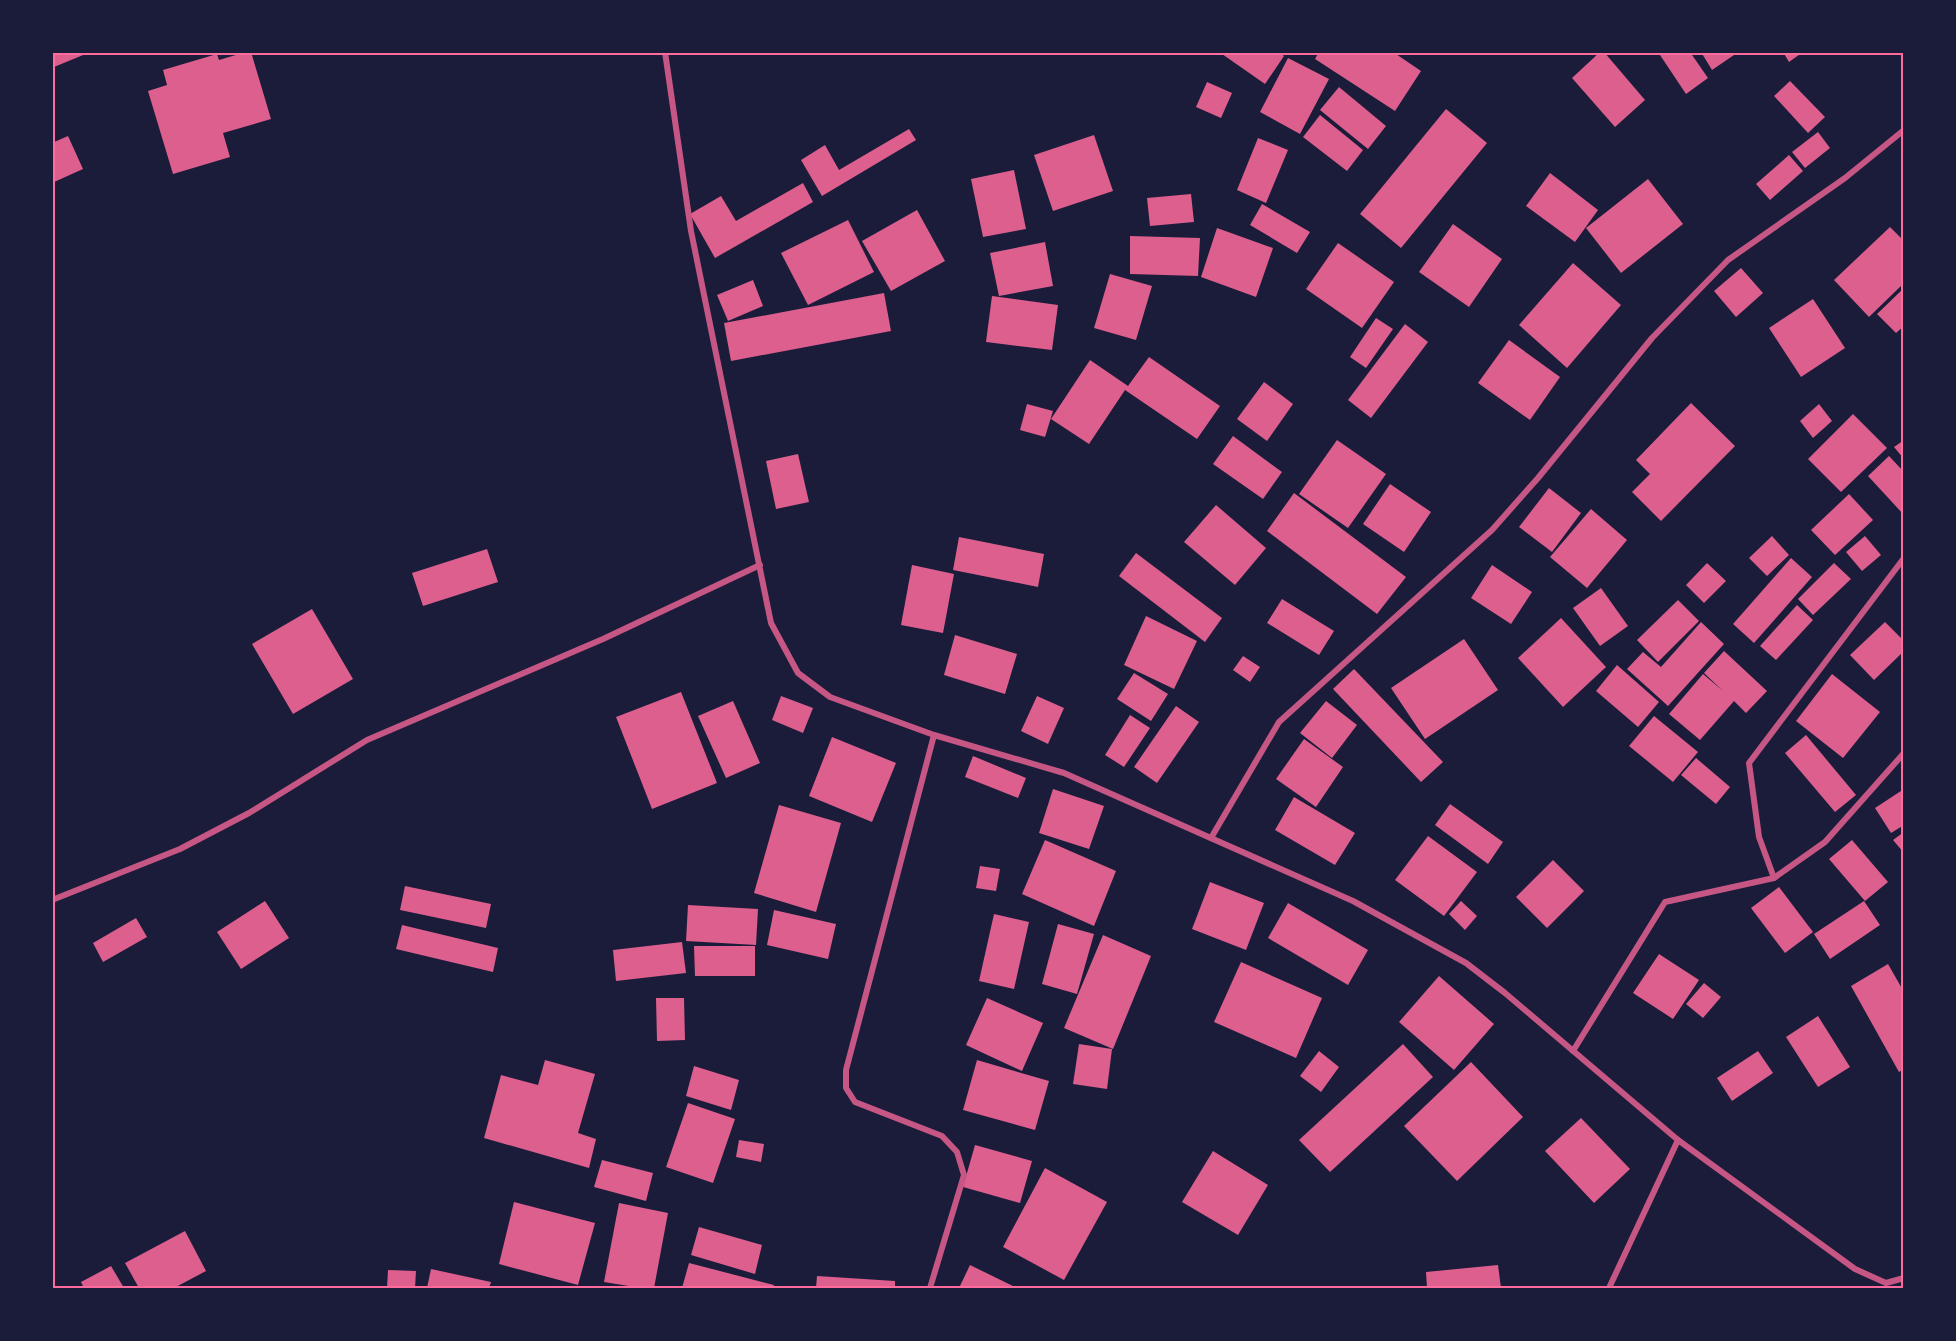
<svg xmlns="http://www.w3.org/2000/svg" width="1956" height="1341" viewBox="0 0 1956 1341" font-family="'Sofia Sans Condensed',sans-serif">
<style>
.building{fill:#dd5f8e}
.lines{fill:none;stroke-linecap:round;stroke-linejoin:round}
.minor{stroke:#c65784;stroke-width:6}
.neatline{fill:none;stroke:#ff6b9d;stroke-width:2}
</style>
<rect width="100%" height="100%" fill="#1b1b3a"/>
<g class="building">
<polygon points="52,52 88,52 88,53 54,67"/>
<polygon points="246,52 251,52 271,119 223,133 230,157 173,174 148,91 167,85 163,70 217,54 219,60"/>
<polygon points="1223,52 1279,52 1284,56 1265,84 1222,54"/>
<polygon points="1319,52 1393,52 1421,71 1395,111 1315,59"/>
<polygon points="1600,52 1604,52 1645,100 1615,127 1572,78"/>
<polygon points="1658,52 1690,52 1708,78 1686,94"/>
<polygon points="1701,52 1732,52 1734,55 1712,70"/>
<polygon points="1783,52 1803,52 1789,62"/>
<polygon points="1288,58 1329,79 1300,134 1260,112"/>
<polygon points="1790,81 1825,117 1808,133 1774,96"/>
<polygon points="1207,82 1232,93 1221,118 1196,107"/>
<polygon points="1339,87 1386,126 1368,149 1320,110"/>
<polygon points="1446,109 1487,143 1401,248 1360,214"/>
<polygon points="1320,115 1363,150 1347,171 1303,137"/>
<polygon points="909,129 916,140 822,196 801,160 825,145 839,170"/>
<polygon points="1818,132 1830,148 1805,168 1792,152"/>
<polygon points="1094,135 1113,191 1053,211 1034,155"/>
<polygon points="68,136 83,169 52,183 52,143"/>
<polygon points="1258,138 1288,150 1266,203 1237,190"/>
<polygon points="1789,155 1803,171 1770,200 1756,184"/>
<polygon points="1014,170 1026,229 983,237 971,179"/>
<polygon points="1550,173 1598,210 1575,242 1526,206"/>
<polygon points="1648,179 1683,224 1621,273 1586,228"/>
<polygon points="803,183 813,202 715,258 690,214 721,196 736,221"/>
<polygon points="1191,194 1194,222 1150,226 1147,198"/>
<polygon points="1262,204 1310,232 1297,253 1250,225"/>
<polygon points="917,210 945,261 891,291 862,241"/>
<polygon points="848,220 874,272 808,305 781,253"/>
<polygon points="1453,224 1502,259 1469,307 1419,272"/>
<polygon points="1890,227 1904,241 1904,283 1869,317 1834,280"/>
<polygon points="1217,228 1273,248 1256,297 1201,277"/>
<polygon points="1130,236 1200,238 1198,276 1130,274"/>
<polygon points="1045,242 1053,286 999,296 990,253"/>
<polygon points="1338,243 1394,282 1362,328 1306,289"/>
<polygon points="1573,263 1621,305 1567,368 1519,325"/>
<polygon points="1741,268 1763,293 1736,317 1714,291"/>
<polygon points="1110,274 1152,286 1136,340 1094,328"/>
<polygon points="753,280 763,306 728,321 717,295"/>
<polygon points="1904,288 1904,326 1896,333 1877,314"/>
<polygon points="884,293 891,331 731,361 724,323"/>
<polygon points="992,296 1058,305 1052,350 986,342"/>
<polygon points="1813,299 1845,348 1801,377 1769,328"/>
<polygon points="1376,318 1393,329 1366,368 1350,357"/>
<polygon points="1405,324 1428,342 1371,418 1348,400"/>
<polygon points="1509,340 1560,377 1530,420 1478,383"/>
<polygon points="1149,357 1220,406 1197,439 1125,390 1089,444 1051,419 1090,360 1128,386"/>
<polygon points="1264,382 1293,404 1267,441 1237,419"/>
<polygon points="1691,403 1735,446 1661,521 1632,492 1650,474 1636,460"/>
<polygon points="1027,404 1053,411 1045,437 1020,430"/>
<polygon points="1819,404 1832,421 1813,438 1800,421"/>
<polygon points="1853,414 1887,448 1841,492 1808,459"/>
<polygon points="1233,436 1282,472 1263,499 1213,464"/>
<polygon points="1337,440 1386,474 1348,528 1299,494"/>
<polygon points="1904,440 1904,459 1894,447"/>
<polygon points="798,454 809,502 776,509 766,461"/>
<polygon points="1889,456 1904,472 1904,515 1868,476"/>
<polygon points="1390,484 1431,512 1404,552 1363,524"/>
<polygon points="1549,488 1581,513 1552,552 1519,527"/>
<polygon points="1294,493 1406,577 1377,614 1267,531"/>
<polygon points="1849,494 1873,520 1835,555 1811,530"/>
<polygon points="1216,505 1266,548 1235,585 1184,542"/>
<polygon points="1591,509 1627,540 1587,588 1550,557"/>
<polygon points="1772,536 1789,555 1767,576 1749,558"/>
<polygon points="1865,536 1881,555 1862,571 1846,552"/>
<polygon points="959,537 1044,554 1038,587 953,570"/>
<polygon points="487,549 498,582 423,606 412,573"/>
<polygon points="1136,553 1222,618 1205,642 1119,576"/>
<polygon points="1791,558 1812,577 1754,643 1733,624"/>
<polygon points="1707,563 1726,581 1704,603 1686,585"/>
<polygon points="1834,563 1851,579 1813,615 1798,599"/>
<polygon points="912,565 954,574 943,633 901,625"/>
<polygon points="1492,565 1532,592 1511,624 1471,598"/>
<polygon points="1601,588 1628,626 1600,646 1573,608"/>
<polygon points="1282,599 1334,631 1319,655 1267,623"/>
<polygon points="1678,600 1699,621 1658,662 1637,640"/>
<polygon points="1797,605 1813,620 1776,660 1760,646"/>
<polygon points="312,609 353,679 293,714 252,644"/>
<polygon points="1146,616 1197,641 1174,689 1124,665"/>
<polygon points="1561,618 1606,667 1563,707 1518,658"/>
<polygon points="1701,622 1724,644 1668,706 1627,669 1643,652 1661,667"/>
<polygon points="1885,622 1904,641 1904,651 1874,680 1850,655"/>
<polygon points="955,635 1017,654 1005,694 944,675"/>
<polygon points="1464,639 1498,690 1425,739 1391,688"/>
<polygon points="1724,651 1767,691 1746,713 1734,701 1700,740 1669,714 1703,674 1723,691 1704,673"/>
<polygon points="1243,656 1260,667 1250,682 1233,670"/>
<polygon points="1617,665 1659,702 1638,727 1596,691"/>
<polygon points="1354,669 1443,762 1421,782 1333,689"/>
<polygon points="1134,673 1168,694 1151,721 1117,699"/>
<polygon points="1832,674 1880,712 1843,758 1796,721"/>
<polygon points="681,692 717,783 652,809 616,717"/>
<polygon points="781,696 813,708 803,733 772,720"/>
<polygon points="1037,696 1064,708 1048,744 1021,731"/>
<polygon points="733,701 760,763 726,778 698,716"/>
<polygon points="1326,701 1357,725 1332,758 1300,733"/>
<polygon points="1176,706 1199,722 1157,783 1134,767"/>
<polygon points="1130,715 1150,728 1124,767 1105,755"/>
<polygon points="1654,716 1698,752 1673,782 1629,746"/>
<polygon points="1806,735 1856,795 1835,812 1785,753"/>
<polygon points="832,737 896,763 872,822 809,796"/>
<polygon points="1304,739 1343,767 1316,807 1276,779"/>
<polygon points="973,756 1026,778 1018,798 965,777"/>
<polygon points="1696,758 1730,787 1716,804 1681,775"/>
<polygon points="1053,789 1104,806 1089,849 1039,833"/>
<polygon points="1904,789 1904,825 1891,833 1875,808"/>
<polygon points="1294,797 1355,833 1335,865 1275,830"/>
<polygon points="1450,804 1503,842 1488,864 1435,825"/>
<polygon points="779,805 841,823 816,912 754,893"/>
<polygon points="1904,832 1904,853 1893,840"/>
<polygon points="1428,836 1477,872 1444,916 1395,880"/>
<polygon points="1045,840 1116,871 1094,926 1022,894"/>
<polygon points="1852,840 1888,882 1865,901 1829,859"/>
<polygon points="1553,860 1584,891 1547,928 1516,897"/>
<polygon points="980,866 1000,869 996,891 976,888"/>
<polygon points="1210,882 1264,903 1246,950 1192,929"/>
<polygon points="405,886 491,904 486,928 400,910"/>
<polygon points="1779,887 1813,932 1785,953 1751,908"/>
<polygon points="265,901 289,938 241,969 217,932"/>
<polygon points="1461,901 1477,916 1465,930 1449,914"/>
<polygon points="1864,901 1880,925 1830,959 1814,934"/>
<polygon points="1288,903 1368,950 1348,985 1268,938"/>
<polygon points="688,905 758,909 756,945 686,941"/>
<polygon points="774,910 836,924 828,959 767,945"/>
<polygon points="994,914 1029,922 1014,989 979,981"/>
<polygon points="136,918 147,937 103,962 93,943"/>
<polygon points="1058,924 1094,934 1077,994 1042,984"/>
<polygon points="402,925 498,948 493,972 396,949"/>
<polygon points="1103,935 1151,956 1113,1049 1064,1028"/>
<polygon points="682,942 686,973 616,981 613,950"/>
<polygon points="694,946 755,946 755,976 695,976"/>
<polygon points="1659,954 1699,980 1673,1019 1633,993"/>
<polygon points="1241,962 1322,998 1296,1058 1214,1022"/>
<polygon points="1888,964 1904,992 1904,1069 1899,1072 1851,986"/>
<polygon points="1439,976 1494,1024 1454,1070 1399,1022"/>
<polygon points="1704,983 1721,997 1703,1018 1686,1004"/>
<polygon points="656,998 684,998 685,1040 657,1041"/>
<polygon points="987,998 1043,1023 1022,1071 966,1045"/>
<polygon points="1818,1016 1850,1067 1818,1087 1786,1037"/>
<polygon points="1079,1044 1112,1049 1107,1089 1073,1084"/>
<polygon points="1403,1044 1433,1077 1330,1172 1299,1140"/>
<polygon points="1319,1051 1339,1067 1321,1092 1300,1076"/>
<polygon points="1758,1051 1773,1073 1732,1101 1717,1078"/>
<polygon points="545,1060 595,1074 578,1133 596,1139 589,1168 484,1138 501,1075 538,1085"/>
<polygon points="977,1060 1049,1081 1035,1130 963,1110"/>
<polygon points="1471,1062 1523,1117 1457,1181 1404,1126"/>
<polygon points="694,1066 739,1080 731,1110 686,1096"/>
<polygon points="688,1103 735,1119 713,1183 666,1167"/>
<polygon points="1581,1118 1630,1169 1594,1203 1545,1151"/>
<polygon points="739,1140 764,1144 761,1162 736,1157"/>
<polygon points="975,1145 1032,1161 1020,1203 963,1187"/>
<polygon points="1213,1151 1268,1185 1238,1235 1182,1202"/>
<polygon points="602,1160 653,1173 646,1201 594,1187"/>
<polygon points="1045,1168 1107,1202 1064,1280 1003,1247"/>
<polygon points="514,1202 595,1223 578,1285 499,1264"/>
<polygon points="619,1203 668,1213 654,1288 641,1288 604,1282"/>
<polygon points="699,1227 762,1245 755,1274 691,1255"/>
<polygon points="185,1231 206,1271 174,1288 139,1288 125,1263"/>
<polygon points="689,1263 774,1285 773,1288 682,1288"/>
<polygon points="970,1265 1017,1288 959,1288"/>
<polygon points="1498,1265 1501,1288 1427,1288 1426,1272"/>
<polygon points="111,1266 124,1288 84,1288 81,1282"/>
<polygon points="431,1269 491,1282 489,1288 427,1288"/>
<polygon points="388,1270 416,1271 415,1288 387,1288"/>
<polygon points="817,1276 895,1281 895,1288 816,1288"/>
</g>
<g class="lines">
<g class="minor">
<polyline points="665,52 691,231 771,623 798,673 830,697 934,735 1064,773 1353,901 1466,963 1505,993 1678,1140 1855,1269 1886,1283 1904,1278"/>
<polyline points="1211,838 1279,722 1492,530 1538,478 1652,338 1728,260 1845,178 1904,130"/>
<polyline points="1774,878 1759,837 1749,763 1904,558"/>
<polyline points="52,900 180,849 249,813 367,740 603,639 760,565"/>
<polyline points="1573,1051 1665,902 1774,878 1825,842 1904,753"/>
<polyline points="930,1288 964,1175 957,1152 942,1136 855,1102 846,1088 846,1070 934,735"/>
<polyline points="1609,1288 1678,1140"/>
</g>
</g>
<rect width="1956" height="1341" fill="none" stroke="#1b1b3a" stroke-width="108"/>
<rect x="54" y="54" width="1848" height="1233" class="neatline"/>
</svg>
